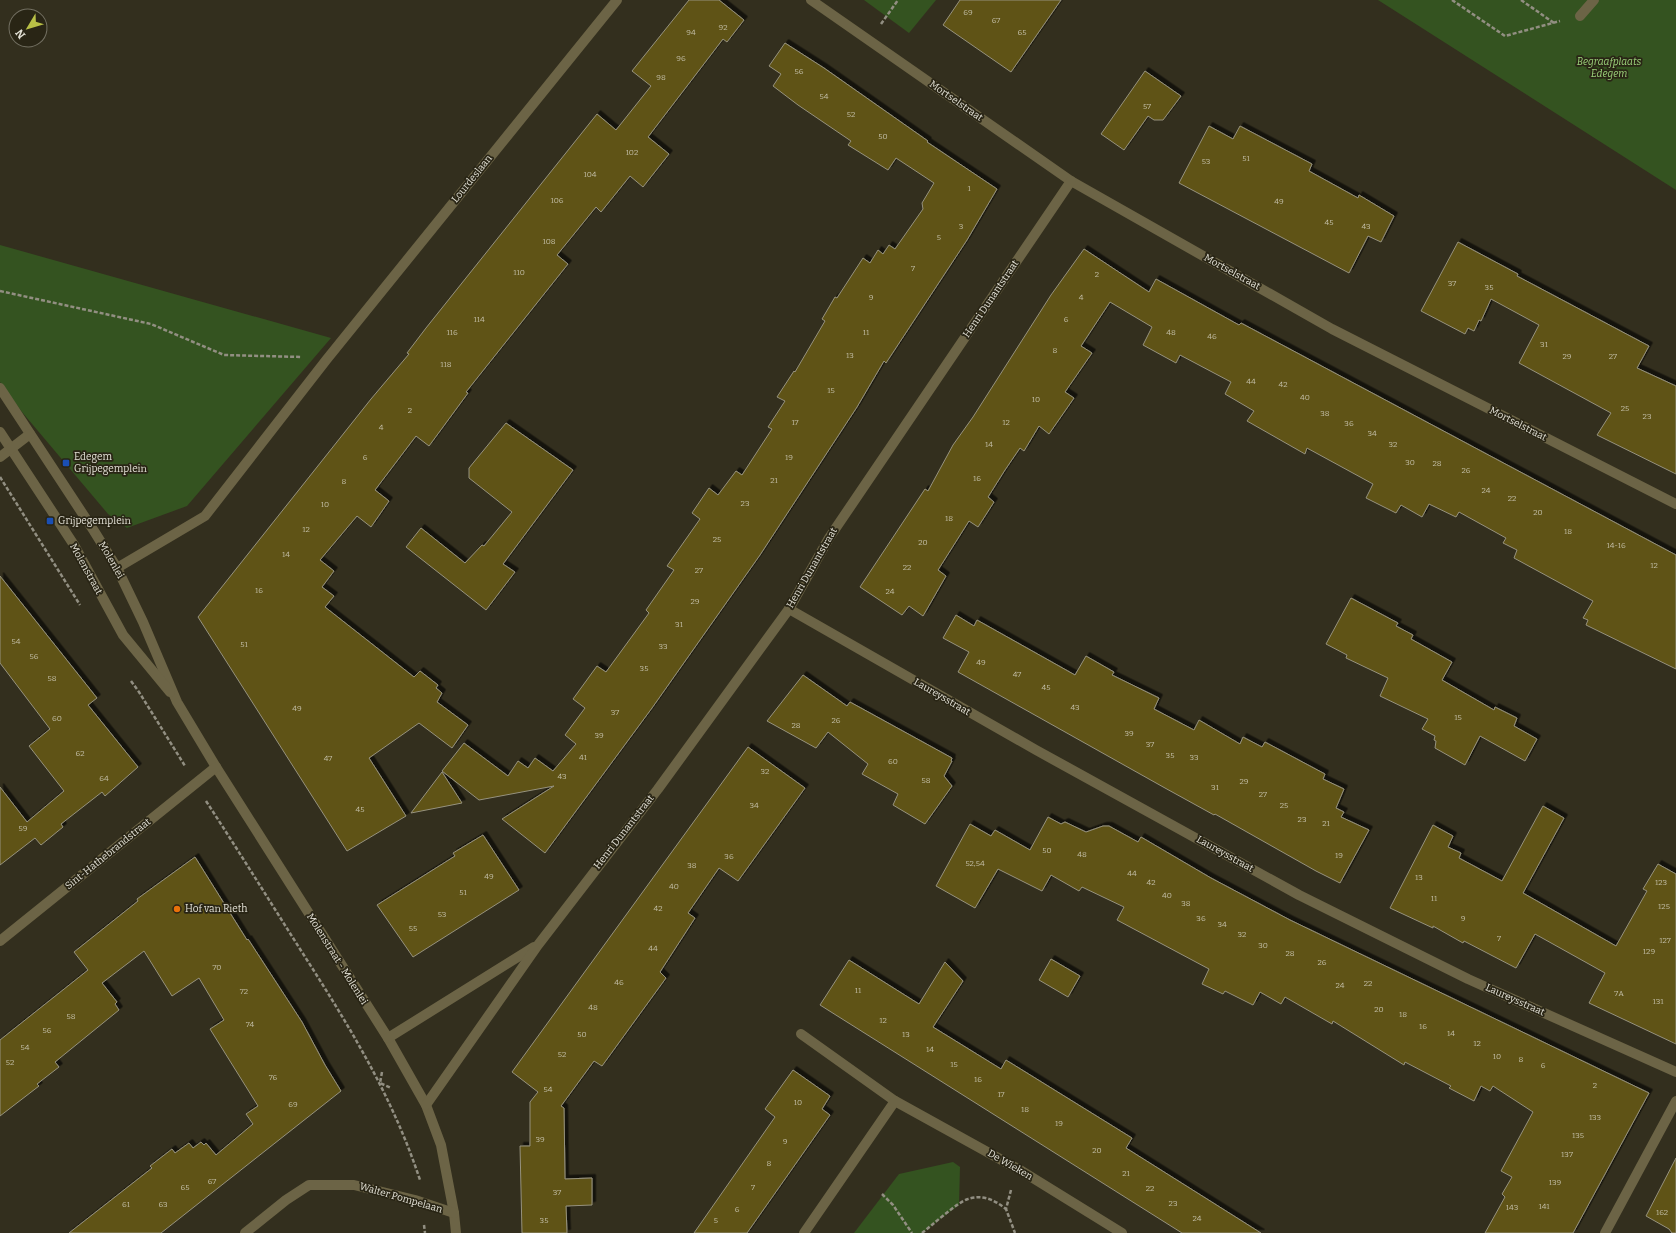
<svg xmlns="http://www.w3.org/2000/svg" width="1676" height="1233" viewBox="0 0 1676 1233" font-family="Bitter,serif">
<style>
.green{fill:#345320}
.building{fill:#5f5213;stroke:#96927e;filter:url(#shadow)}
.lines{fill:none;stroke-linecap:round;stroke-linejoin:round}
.path{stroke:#928f82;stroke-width:2.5;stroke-dasharray:4 2;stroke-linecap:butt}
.minor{stroke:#6c6446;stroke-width:10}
.transit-dot{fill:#1a4fb4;stroke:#292515;stroke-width:1.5}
.food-dot{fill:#e8710a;stroke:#292515;stroke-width:1.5}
.labels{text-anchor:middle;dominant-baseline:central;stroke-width:3.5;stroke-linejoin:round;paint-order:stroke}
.number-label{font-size:8px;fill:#c2bda5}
.park-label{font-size:10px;font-style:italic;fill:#9dd47c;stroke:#292515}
.street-label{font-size:10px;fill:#e3e1d6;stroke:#292515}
.poi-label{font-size:10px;fill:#e3e1d6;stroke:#292515;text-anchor:start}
</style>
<defs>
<filter id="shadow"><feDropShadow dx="3.5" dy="-3.5" stdDeviation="0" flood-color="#0009"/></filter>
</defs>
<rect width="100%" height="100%" fill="#332f1e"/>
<g class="green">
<polygon points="864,0 936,0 909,33"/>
<polygon points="1378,0 1676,0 1676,190 1411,21"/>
<polygon points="0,245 331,338 187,506 127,528 108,514 22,412 0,382"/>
<polygon points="953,1162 960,1167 959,1205 922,1233 854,1233 899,1174"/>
</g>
<g class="building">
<polygon points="689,0 719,0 744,20 727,42 723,39 648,137 669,154 643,187 630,176 601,212 596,207 557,255 568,264 466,392 468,393 429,446 416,436 375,490 389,501 371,527 357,516 320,560 334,571 322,587 334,596 325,607 414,677 420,671 438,685 436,688 442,693 437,702 468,725 452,748 419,723 369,758 406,816 347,851 198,617 371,399 409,354 407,353 426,328 597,114 616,130 651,86 632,71"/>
<polygon points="960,0 1061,0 1011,72 943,25"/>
<polygon points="785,43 824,68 928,141 927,142 997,189 967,240 886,363 884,361 857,407 760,555 652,708 545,853 502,819 554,786 479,800 442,771 464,743 508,776 518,761 528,768 535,758 553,771 576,744 565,735 585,708 573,699 597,666 606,672 649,613 646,610 674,570 667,566 700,519 692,513 709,488 718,495 736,471 742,475 772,429 768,427 785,401 777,397 794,371 795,372 825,321 822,319 835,297 837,298 863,258 870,263 878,250 883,254 889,245 895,249 923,209 922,203 934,183 896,158 888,170 848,145 851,141 798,105 773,86 781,74 769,66"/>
<polygon points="1145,71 1181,96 1163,120 1154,120 1148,116 1124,150 1101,134"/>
<polygon points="1209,126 1233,139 1240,126 1312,164 1309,171 1358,198 1359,195 1394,216 1381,242 1368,236 1349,273 1179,183"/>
<polygon points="1458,242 1518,274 1517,276 1649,346 1637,368 1676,386 1676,474 1597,435 1611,413 1519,363 1539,325 1491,299 1481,321 1479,320 1474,331 1468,328 1465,334 1421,311"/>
<polygon points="1084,249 1149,292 1156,279 1239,325 1241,323 1676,555 1676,669 1586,625 1588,620 1583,618 1593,601 1514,558 1517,550 1503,543 1506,538 1459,512 1456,517 1429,504 1422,517 1401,505 1396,513 1366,498 1373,484 1307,448 1305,454 1247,421 1254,411 1225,394 1231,382 1180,355 1176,363 1143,345 1152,327 1110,302 1081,346 1092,353 1065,392 1074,398 1049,434 1039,426 1024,451 1020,448 1005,470 988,497 994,502 978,527 969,521 938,570 946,576 923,616 909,606 902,615 860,587 925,489 928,491 953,445 973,417 1051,295"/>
<polygon points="506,423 573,470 503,564 515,572 486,610 406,547 421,528 465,563 482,545 484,546 512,512 469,478 469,468"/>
<polygon points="0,576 97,698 88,705 138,767 105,796 102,792 61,824 63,827 41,845 35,838 0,865 0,787 27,822 64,791 29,746 50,729 0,663"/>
<polygon points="1351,598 1398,623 1396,626 1413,635 1411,639 1452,662 1442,680 1494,710 1495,707 1517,718 1514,726 1537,739 1525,761 1480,736 1465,765 1435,748 1436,741 1434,740 1435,736 1422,729 1428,719 1380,696 1388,678 1346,658 1347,655 1326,644"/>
<polygon points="956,615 974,626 977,620 1075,675 1086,656 1114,672 1112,675 1159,698 1154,709 1194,730 1199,720 1240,744 1243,737 1262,747 1265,742 1325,774 1323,779 1344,789 1336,808 1344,812 1341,817 1369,830 1340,883 1316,871 1215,814 1214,815 1165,788 958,672 969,652 943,638"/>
<polygon points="803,675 847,706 850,702 952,758 951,761 952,761 944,776 952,786 925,824 893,805 898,794 862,774 868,764 828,732 816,748 767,721"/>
<polygon points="748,747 805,788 738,881 719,868 688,913 695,918 660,972 666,978 602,1066 594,1061 561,1106 564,1108 565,1179 592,1178 592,1205 566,1206 567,1233 522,1233 520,1146 530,1146 530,1102 538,1092 512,1072"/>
<polygon points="442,772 462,803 411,813"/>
<polygon points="1543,806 1564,818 1523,893 1616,946 1647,891 1643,889 1658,864 1676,874 1676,1044 1589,1003 1605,973 1535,934 1516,968 1464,941 1463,943 1433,926 1433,928 1390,908 1433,825 1453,836 1448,847 1461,853 1459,858 1502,881"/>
<polygon points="1048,817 1061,824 1065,822 1086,832 1103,826 1109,826 1138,842 1141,837 1211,878 1290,920 1649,1093 1573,1233 1485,1233 1505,1197 1502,1194 1512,1177 1501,1171 1533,1112 1493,1086 1490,1091 1481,1086 1474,1101 1449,1088 1451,1086 1405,1062 1404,1065 1333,1021 1332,1024 1285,997 1281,1004 1260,992 1253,1005 1225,991 1223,994 1202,984 1209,969 1117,920 1124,907 1082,887 1079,891 1051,875 1042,891 998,869 975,908 936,886 970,824 991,836 995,830 1030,850"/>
<polygon points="483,835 519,890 413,957 377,905 455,856 453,853"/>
<polygon points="195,857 247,940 248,939 302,1022 325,1065 341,1091 161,1233 69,1233 152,1168 150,1166 172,1149 175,1153 189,1143 193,1148 201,1142 204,1145 206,1143 216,1155 253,1124 246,1114 258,1106 210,1029 224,1020 199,978 172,996 144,951 102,983 117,1002 115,1004 119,1010 55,1062 59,1067 37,1084 39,1086 0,1116 0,1040 88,970 74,952 138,901 137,899"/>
<polygon points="1051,959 1080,976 1068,997 1039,980"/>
<polygon points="849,960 919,1004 945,962 963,981 933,1027 1001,1069 1006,1060 1132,1138 1126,1148 1261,1233 1182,1233 820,1005"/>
<polygon points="793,1070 830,1096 822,1109 830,1115 747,1233 694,1233 775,1117 765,1109"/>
<polygon points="1676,1158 1676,1233 1672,1233 1669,1229 1646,1216"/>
</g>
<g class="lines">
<g class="path">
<polyline points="1452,0 1505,36 1560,21"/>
<polyline points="1521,0 1554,23"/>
<polyline points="881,24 898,0"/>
<polyline points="0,291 151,324 224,355 301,357"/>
<polyline points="0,477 80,605"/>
<polyline points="131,681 139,692 185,766"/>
<path d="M 206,801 C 238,850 269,900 300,949 C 348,1024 392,1095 420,1180"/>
<polyline points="382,1072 380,1083 391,1088"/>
<polyline points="1011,1190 1006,1209 1015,1233"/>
<polyline points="882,1194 893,1205 912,1233"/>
<polyline points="424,1225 425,1233"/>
<path d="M 922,1233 C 931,1226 959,1201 968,1199 C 982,1194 995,1200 1006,1209"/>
</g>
<g class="minor">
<polyline points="811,0 1071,181 1332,329 1676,504"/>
<polyline points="1580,16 1594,0"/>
<polyline points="0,388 94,531 117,568 143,622 177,702 216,767 388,1038 426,1105 441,1145 454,1213 456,1233"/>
<polyline points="0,432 74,545 123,635 170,692"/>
<polyline points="0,457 30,434"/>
<polyline points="117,568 205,516 327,359 617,0"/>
<polyline points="789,609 1036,750 1299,895 1468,979 1676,1072"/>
<polyline points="0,941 216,767"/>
<polyline points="801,1034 895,1101"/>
<polyline points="388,1038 534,947"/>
<polyline points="426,1105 538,945 658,789 789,609 829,538 1071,181"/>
<polyline points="245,1233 286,1200 309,1185 354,1185 415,1200 454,1213"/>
<polyline points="804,1233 895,1101 1020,1170 1122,1233"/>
<polyline points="1605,1233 1676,1101"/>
</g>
</g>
<g class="transit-dot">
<rect x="62" y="459" width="8" height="8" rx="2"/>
<rect x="46" y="517" width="8" height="8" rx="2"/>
</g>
<circle class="food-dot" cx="177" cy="909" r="4"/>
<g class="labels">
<g class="number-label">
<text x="968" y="12">69</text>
<text x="996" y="20">67</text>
<text x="723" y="27">92</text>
<text x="691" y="32">94</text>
<text x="1022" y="32">65</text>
<text x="681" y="58">96</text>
<text x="799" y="71">56</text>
<text x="661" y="77">98</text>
<text x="824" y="96">54</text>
<text x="1147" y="106">57</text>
<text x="851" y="114">52</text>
<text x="883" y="136">50</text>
<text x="632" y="152">102</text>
<text x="1246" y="158">51</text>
<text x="1206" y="161">53</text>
<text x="590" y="174">104</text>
<text x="969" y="188">1</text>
<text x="557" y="200">106</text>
<text x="1279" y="201">49</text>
<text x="1329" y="222">45</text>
<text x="961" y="226">3</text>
<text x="1366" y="226">43</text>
<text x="939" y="237">5</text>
<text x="549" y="241">108</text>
<text x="913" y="268">7</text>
<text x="519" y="272">110</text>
<text x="1097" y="274">2</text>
<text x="1452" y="283">37</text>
<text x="1489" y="287">35</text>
<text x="871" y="297">9</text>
<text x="1081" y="297">4</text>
<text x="479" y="319">114</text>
<text x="1066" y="319">6</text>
<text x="452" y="332">116</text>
<text x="866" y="332">11</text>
<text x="1171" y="332">48</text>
<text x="1212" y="336">46</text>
<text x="1544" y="344">31</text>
<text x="1055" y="350">8</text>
<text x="850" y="355">13</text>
<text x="1567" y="356">29</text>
<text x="1613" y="356">27</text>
<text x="446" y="364">118</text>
<text x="1251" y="381">44</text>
<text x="1283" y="384">42</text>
<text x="831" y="390">15</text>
<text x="1305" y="397">40</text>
<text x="1036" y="399">10</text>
<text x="1625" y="408">25</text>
<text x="410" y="410">2</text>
<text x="1325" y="413">38</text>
<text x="1647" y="416">23</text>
<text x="795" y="422">17</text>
<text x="1006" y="422">12</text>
<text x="1349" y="423">36</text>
<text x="381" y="427">4</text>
<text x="1372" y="433">34</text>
<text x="989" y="444">14</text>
<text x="1393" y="444">32</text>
<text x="365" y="457">6</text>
<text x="789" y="457">19</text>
<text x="1410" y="462">30</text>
<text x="1437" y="463">28</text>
<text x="1466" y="470">26</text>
<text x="977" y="478">16</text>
<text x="774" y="480">21</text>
<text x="344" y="481">8</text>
<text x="1486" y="490">24</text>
<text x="1512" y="498">22</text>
<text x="745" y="503">23</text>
<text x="325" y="504">10</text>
<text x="1538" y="512">20</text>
<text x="949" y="518">18</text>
<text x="306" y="529">12</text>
<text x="1568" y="531">18</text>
<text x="717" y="539">25</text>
<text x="923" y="542">20</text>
<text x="1616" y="545">14-16</text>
<text x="286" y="554">14</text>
<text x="1654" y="565">12</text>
<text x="907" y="567">22</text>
<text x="699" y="570">27</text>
<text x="259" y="590">16</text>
<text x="890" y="591">24</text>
<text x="695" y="601">29</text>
<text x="679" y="624">31</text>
<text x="16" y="641">54</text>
<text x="244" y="644">51</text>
<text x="663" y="646">33</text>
<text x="34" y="656">56</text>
<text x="981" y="662">49</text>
<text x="644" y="668">35</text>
<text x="1017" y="674">47</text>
<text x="52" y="678">58</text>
<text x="1046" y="687">45</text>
<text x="1075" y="707">43</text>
<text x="297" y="708">49</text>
<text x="615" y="712">37</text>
<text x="1458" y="717">15</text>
<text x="57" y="718">60</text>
<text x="836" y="720">26</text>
<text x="796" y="725">28</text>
<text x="1129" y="733">39</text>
<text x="599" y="735">39</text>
<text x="1150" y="744">37</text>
<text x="80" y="753">62</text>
<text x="1170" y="755">35</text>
<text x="583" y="757">41</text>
<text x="1194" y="757">33</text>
<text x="328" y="758">47</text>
<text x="893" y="761">60</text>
<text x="765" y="771">32</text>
<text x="562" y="776">43</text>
<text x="104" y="778">64</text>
<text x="926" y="780">58</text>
<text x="1244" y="781">29</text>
<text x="1215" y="787">31</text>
<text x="1263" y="794">27</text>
<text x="754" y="805">34</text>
<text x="1284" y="805">25</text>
<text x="360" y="809">45</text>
<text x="1302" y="819">23</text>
<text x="1326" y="823">21</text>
<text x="23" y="828">59</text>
<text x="1047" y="850">50</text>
<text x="1082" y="854">48</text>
<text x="1339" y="855">19</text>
<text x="729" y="856">36</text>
<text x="975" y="863">52,54</text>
<text x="692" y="865">38</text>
<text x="1132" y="873">44</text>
<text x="489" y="876">49</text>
<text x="1419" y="877">13</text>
<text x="1151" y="882">42</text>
<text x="1661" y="882">123</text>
<text x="674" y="886">40</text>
<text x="463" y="892">51</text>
<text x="1167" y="895">40</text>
<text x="1434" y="898">11</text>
<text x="1186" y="903">38</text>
<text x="1664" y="906">125</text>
<text x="658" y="908">42</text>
<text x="442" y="914">53</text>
<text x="1201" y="918">36</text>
<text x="1463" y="918">9</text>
<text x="1222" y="924">34</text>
<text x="413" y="928">55</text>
<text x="1242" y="934">32</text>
<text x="1499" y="938">7</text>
<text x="1665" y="940">127</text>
<text x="1263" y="945">30</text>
<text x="653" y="948">44</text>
<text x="1649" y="951">129</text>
<text x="1290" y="953">28</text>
<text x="1322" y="962">26</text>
<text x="217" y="967">70</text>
<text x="619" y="982">46</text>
<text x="1368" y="983">22</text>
<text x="1340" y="985">24</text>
<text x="858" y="990">11</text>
<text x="244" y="991">72</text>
<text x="1619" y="993">7A</text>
<text x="1658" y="1001">131</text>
<text x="593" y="1007">48</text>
<text x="1379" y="1009">20</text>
<text x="1403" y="1014">18</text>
<text x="71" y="1016">58</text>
<text x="883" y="1020">12</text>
<text x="250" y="1024">74</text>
<text x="1423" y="1026">16</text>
<text x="47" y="1030">56</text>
<text x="1451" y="1033">14</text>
<text x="582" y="1034">50</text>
<text x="906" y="1034">13</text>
<text x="1477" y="1043">12</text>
<text x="25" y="1047">54</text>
<text x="930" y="1049">14</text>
<text x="562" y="1054">52</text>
<text x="1497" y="1056">10</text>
<text x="1521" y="1059">8</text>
<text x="10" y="1062">52</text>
<text x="954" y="1064">15</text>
<text x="1543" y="1065">6</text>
<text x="273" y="1077">76</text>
<text x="978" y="1079">16</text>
<text x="1595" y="1085">2</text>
<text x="548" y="1089">54</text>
<text x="1001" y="1094">17</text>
<text x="798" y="1102">10</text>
<text x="293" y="1104">69</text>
<text x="1025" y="1109">18</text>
<text x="1595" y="1117">133</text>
<text x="1059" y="1123">19</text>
<text x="1578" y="1135">135</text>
<text x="540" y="1139">39</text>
<text x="785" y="1141">9</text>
<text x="1097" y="1150">20</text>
<text x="1567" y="1154">137</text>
<text x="769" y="1163">8</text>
<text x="1126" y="1173">21</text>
<text x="212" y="1181">67</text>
<text x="1555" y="1182">139</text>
<text x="185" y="1187">65</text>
<text x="753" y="1187">7</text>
<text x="1150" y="1188">22</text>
<text x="557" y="1192">37</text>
<text x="1173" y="1203">23</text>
<text x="126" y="1204">61</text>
<text x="163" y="1204">63</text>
<text x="1544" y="1206">141</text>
<text x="1512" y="1207">143</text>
<text x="737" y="1209">6</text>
<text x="1662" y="1212">162</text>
<text x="1197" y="1218">24</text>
<text x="544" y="1220">35</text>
<text x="716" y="1220">5</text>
</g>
<g class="park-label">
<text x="1609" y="62">Begraafplaats<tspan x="1609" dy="12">Edegem</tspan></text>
</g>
<g class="street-label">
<text transform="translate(956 101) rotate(35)">Mortselstraat</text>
<text transform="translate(472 179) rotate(-51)">Lourdeslaan</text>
<text transform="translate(1232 272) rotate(29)">Mortselstraat</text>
<text transform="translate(991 299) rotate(-56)">Henri Dunantstraat</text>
<text transform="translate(1518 424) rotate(27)">Mortselstraat</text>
<text transform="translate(111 560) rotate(60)">Molenlei</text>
<text transform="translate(812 568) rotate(-60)">Henri Dunantstraat</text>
<text transform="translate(86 569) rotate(61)">Molenstraat</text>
<text transform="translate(942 697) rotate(30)">Laureysstraat</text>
<text transform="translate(624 832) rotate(-52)">Henri Dunantstraat</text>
<text transform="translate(108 854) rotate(-39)">Sint-Hathebrandstraat</text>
<text transform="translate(1225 854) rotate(29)">Laureysstraat</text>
<text transform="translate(337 959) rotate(58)">Molenstraat - Molenlei</text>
<text transform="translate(1515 1000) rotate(24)">Laureysstraat</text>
<text transform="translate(1010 1165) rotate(30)">De Wieken</text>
<text transform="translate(401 1198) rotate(16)">Walter Pompelaan</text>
</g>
<g class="poi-label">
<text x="74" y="457">Edegem<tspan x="74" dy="12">Grijpegemplein</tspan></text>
<text x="58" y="521">Grijpegemplein</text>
<text x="185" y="909">Hof van Rieth</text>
</g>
</g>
<g transform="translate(28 28) rotate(232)"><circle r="19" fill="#292515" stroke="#737062"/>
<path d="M0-3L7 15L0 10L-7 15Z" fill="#b9c046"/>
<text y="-6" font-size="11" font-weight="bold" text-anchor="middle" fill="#e3e1d6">N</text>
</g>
</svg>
